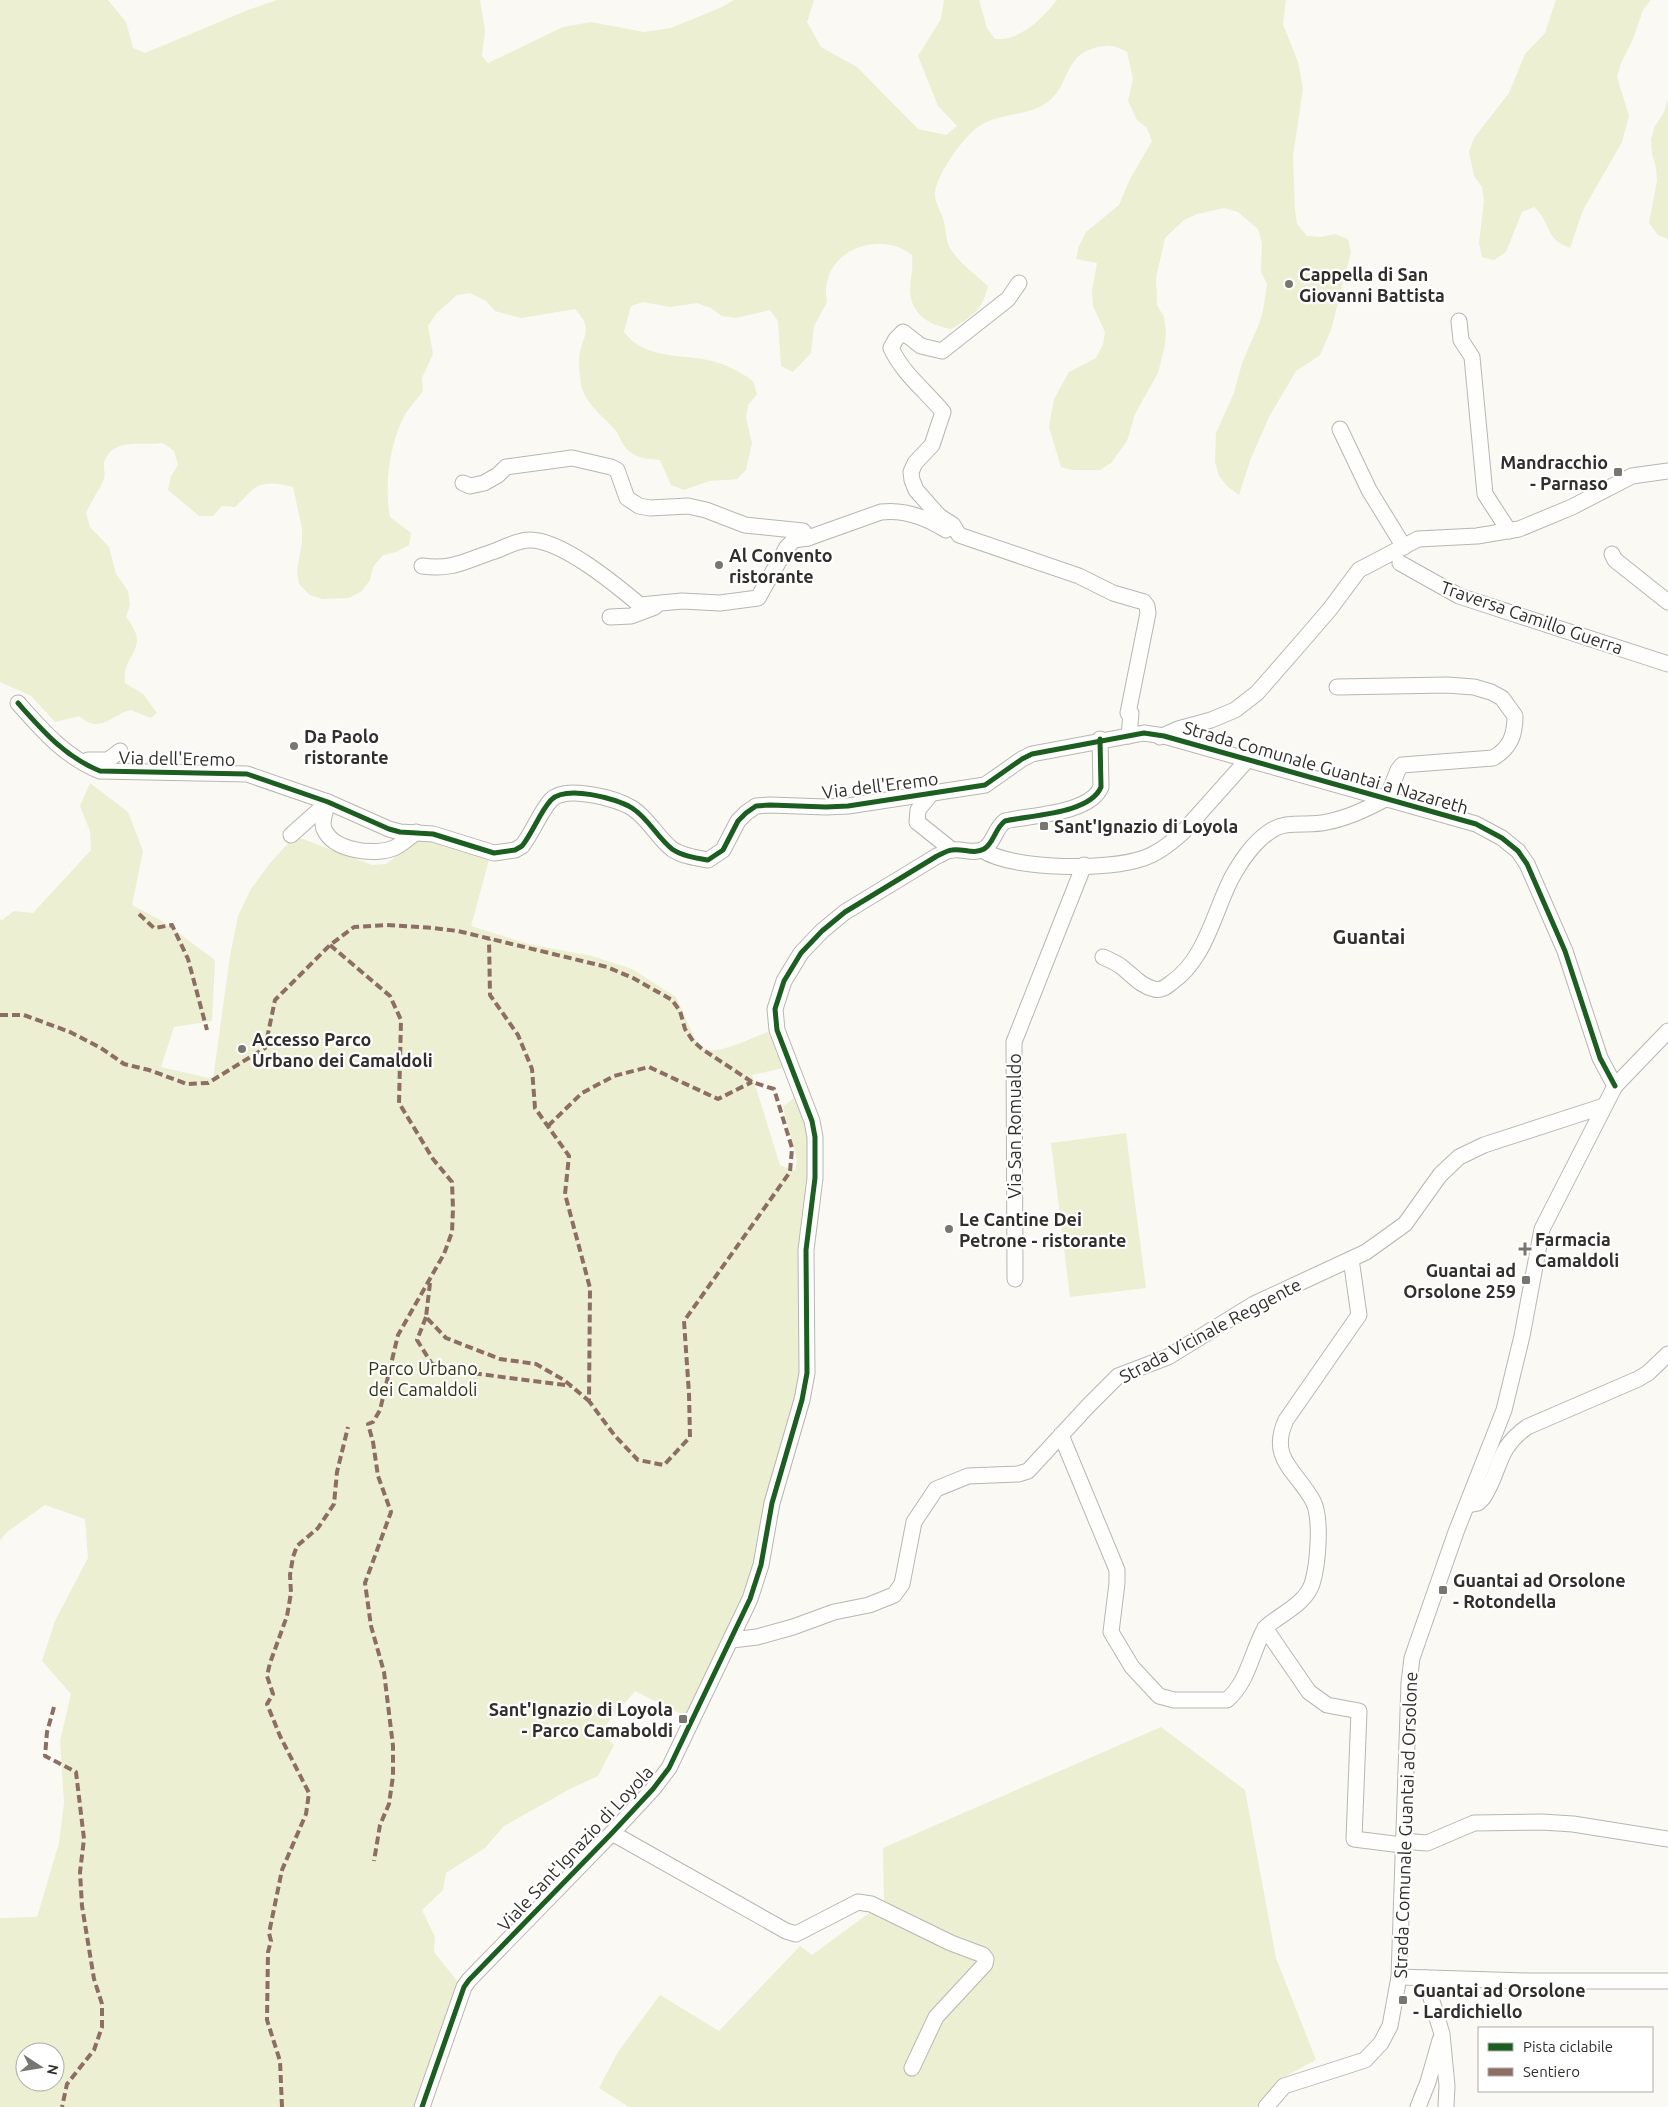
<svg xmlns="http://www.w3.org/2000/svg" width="1668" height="2107" viewBox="0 0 1668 2107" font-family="Ubuntu,sans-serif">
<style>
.green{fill:#ecefd1;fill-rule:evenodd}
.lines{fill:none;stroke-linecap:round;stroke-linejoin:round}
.minor-casing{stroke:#b7b6b3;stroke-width:17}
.minor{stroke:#fefefd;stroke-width:15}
.quiet{stroke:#8d6e63;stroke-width:4;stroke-dasharray:8 4;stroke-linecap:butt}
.cycleway-casing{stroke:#fff;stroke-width:8}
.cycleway{stroke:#1b5e20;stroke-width:5}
.poi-dot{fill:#777671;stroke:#fff;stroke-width:2}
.labels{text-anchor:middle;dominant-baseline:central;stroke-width:4.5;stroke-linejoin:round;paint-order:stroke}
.poi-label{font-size:18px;font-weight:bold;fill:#312f2b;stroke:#fff;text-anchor:start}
.street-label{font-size:18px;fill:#312f2b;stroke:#fff}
.park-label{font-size:18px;fill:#303311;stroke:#fff}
.quarter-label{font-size:20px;font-weight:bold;fill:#312f2b;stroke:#fff}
</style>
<rect width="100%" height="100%" fill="#faf9f4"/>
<g class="green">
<path d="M 0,0 L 108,0 L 126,22 L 133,48 L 145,53 L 248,10 L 277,0 L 480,0 L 485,30 L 482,56 L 488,63 L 563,27 L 591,22 L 644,32 L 671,28 L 722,7 L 734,0 L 814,0 L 807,22 L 821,47 L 857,67 L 918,129 L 946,135 L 957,126 L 938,106 L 918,56 L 941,19 L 944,0 L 979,0 L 987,28 L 995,39 C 1020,41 1042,19 1057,0 L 1286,0 L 1283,24 L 1298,62 L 1303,88 L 1293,156 L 1295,210 L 1297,224 L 1307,236 L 1321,237 L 1335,234 L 1348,239 L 1351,252 L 1331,330 L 1320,355 L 1296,371 L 1269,417 L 1251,458 L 1239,495 L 1228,487 L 1219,476 L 1215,462 L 1216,433 L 1234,393 L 1242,363 L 1259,324 L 1263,311 L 1267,284 L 1261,272 L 1262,243 L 1258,229 L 1238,212 L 1224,208 L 1197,214 L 1184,220 L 1165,238 L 1156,278 L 1157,305 L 1164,317 L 1166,331 L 1165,345 L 1158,373 L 1135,414 L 1127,441 L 1111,463 L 1100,470 L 1073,470 L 1061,467 L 1049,427 L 1054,399 L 1069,372 L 1096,358 L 1103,345 L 1105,332 L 1093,306 L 1092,292 L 1097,263 L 1076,259 L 1079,246 L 1086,232 L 1119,205 L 1130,179 L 1152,141 L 1147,128 L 1137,120 L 1128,101 L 1133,79 L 1127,52 C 1115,45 1107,44 1094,48 C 1064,57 1070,83 1049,101 C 1031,116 1000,113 981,125 C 965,134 936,175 935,193 C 934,202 942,213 944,222 C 946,230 946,241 950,248 C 959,263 975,274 988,286 C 982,311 973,315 952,329 C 934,326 915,318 911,298 C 908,286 914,270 912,255 C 877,227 817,254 827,302 L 814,326 L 811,353 L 793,372 L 781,366 L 778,321 L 770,310 L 736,318 L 722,316 L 711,308 L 697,303 L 670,307 L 643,302 L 631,306 L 624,332 C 646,361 683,353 716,362 C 729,366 742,373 753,381 L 757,394 L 748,405 L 746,418 L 752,443 L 746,470 L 737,479 L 709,481 L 684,490 L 671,485 L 660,460 C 645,459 632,458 623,444 C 620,440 619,435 616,431 C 604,417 589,407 582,389 C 580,381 579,367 579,358 C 582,335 595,330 575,309 L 521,318 L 495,311 L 486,301 L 470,293 L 457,295 L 436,314 L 428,326 L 433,354 L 422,378 L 423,391 C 417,399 411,406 406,413 C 390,440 384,486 390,517 L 411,533 L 409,545 L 396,552 L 383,555 L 373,567 L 370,580 L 362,591 L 349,598 L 322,599 L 310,595 L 299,584 L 297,571 L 302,542 L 302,528 L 293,487 C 281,484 267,481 256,487 C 251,490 241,502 235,507 L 222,506 L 213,516 L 199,516 L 168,490 L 171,476 L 178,465 L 174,451 L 163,443 C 143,446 114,437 105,460 C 102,466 106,472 104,479 C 99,491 91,501 86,513 L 90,527 L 109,547 L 116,574 L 128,591 L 130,605 L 126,617 C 153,650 121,653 125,683 L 143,694 L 157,713 L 151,718 L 131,710 C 109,715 102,735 79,716 L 55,722 L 31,696 L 0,682 Z"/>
<path d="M 1556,0 L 1651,0 L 1643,10 L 1633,39 L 1621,63 L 1617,77 L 1629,116 L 1622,142 L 1583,210 L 1570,248 C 1543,238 1553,224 1534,207 L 1522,212 L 1506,252 L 1494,260 L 1482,257 L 1479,243 L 1484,201 L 1482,187 L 1474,176 L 1469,152 L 1474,138 L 1509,93 L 1525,54 L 1545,33 Z"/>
<polygon points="1668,100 1668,239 1658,235 1649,223 1657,181 1656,167 1652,154 1651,139 1655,126 1663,114"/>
<path d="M 90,783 L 128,812 L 143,851 L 132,905 L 162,921 L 215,960 L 212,1021 L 174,1027 L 161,1067 L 213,1079 L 230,956 L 238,916 L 251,889 L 270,863 L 295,836 L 372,865 L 386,864 L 421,838 L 490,856 L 471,926 L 528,944 L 592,956 L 632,969 L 676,997 L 696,1041 C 699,1045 703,1049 708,1050 C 722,1053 754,1037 768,1032 L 783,1068 L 752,1075 L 780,1165 L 795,1171 L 797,1160 L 783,1107 L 795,1097 L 810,1134 L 802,1368 L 746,1594 L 685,1716 L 635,1691 L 600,1732 L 614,1745 L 598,1776 L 570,1789 L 504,1826 L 485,1848 L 446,1873 L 443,1890 L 422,1910 L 435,1937 L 434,1952 L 458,1982 L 415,2107 L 0,2107 L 0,1918 L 37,1917 L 59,1843 L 64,1803 L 60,1741 L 71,1694 L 42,1661 L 55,1621 L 88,1558 L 85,1519 L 45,1505 L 7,1532 L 0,1540 L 0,919 L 2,920 L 14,911 L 33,913 L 91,850 L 90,831 L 80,806 ZM 25,2052 L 55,2052 L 55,2082 L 25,2082 Z"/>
<polygon points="1126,1133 1146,1288 1070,1297 1051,1143"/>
<polygon points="1161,1727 1245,1790 1276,1958 1316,2060 1280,2079 1256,2107 629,2107 599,2088 618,2052 660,1995 719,2031 800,1946 812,1955 884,1902 883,1848"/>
</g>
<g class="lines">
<defs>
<g id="minor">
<path d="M 1019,283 L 1008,299 L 942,351 L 921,346 L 903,332 L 896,339 L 891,348 C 903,374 925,390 943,412 L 932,445 L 915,463 L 911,472 L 912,480 L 916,490 L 939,516 L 953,525 L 959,535 L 1079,576 L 1113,593 L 1144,602 L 1147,606 L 1148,613 L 1128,713 L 1131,713 L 1129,736"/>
<polyline points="1459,321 1461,340 1472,357 1485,494 1509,531"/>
<polyline points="1340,429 1369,490 1404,547"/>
<path d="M 463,483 L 470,486 L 484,483 L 498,475 L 506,467 L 572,458 L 611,467 L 617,470 L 627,498 L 639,506 L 650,508 L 688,506 L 706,510 L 745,525 L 803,531 L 808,538 L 881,512 C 905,509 927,518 946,530"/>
<polyline points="1612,554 1615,560 1668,602"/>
<polyline points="1400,563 1459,596 1668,664"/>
<path d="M 422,566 C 453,570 465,561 492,552 C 504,548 517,540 529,540 C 561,539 616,585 640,605 L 682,601 L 720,603 L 758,598 L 787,547 L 794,540 L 808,538"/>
<polyline points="610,617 631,616 655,607"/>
<path d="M 18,703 C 42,730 65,757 100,771 L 247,774 L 328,802 L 389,829 L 400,832 L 433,834 L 494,853 L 515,850 L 522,846 C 533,832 540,812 551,800 C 566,785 616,798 632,808 C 648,818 657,837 672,849 C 682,856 696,858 708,860 L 723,850 L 738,821 L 746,813 L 756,806 L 770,805 L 826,807 L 848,806 L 985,785 L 1022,759 L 1032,754 L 1144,733 L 1164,736 L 1476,824 L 1502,838 L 1518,851 L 1527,864 L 1565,951 L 1600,1058 L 1615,1086"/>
<polyline points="1160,737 1178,729 1211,720 1235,710 1257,693 1299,645 1330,609 1359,570 1418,539 1477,536 1519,529 1572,507 1632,476 1668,471"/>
<polyline points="88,760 108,760 120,751"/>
<polyline points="931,794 918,810 917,822 952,850"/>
<path d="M 328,802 C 326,810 321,821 324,829 C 333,851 375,856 394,848 C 402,844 409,838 416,832"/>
<polyline points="291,835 328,802"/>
<path d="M 982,850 C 1013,870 1109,871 1144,858 C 1159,853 1171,843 1182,833 L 1248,759"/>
<path d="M 1103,957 C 1110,960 1117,963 1123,968 C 1133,976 1141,986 1154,989 C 1161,991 1166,987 1171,983 C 1205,960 1213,915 1231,879 C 1241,861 1252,844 1269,832 C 1287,819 1307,827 1327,822 C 1348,818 1369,808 1387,798 L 1398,770 L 1402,765 L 1493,758 C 1510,748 1515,736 1515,716 L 1502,698 L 1491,692 L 1474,687 L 1447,685 L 1337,687"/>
<polyline points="1015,1279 1014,1042 1084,865"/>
<path d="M 1061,1435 L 1117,1570 L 1117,1583 L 1111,1632 L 1132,1667 L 1159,1696 L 1174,1700 L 1227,1700 C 1248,1682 1251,1654 1264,1630 C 1266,1626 1271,1623 1275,1620 C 1289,1610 1306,1601 1312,1584 C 1318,1565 1322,1518 1313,1501 C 1297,1471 1268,1459 1286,1420 L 1359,1315 L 1351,1259"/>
<path d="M 1468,1505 L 1478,1503 L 1483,1498 C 1502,1469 1495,1450 1527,1427 L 1638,1379 L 1648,1373 L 1668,1354"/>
<polyline points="1265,1628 1309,1692 1327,1705 1359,1711 1354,1839 1402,1845"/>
<polyline points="732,1640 757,1637 793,1627 834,1612 869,1605 894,1595 902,1584 914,1522 936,1489 968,1476 1018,1474 1028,1471 1089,1405 1118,1376 1168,1357 1254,1304 1366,1252 1405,1224 1440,1175 1459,1157 1484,1145 1604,1106"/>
<polyline points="612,1833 786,1931 796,1934 858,1902 871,1904 951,1943 983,1955 986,1959 985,1964 936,2017 912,2068"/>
<polyline points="1402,1841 1427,1843 1474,1823 1542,1822 1573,1824 1668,1839"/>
<polyline points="1399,1977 1528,1981 1668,1981"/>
<polyline points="1425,1978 1442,2034 1447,2086 1446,2107"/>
<path d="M 422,2107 L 464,1987 L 469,1980 L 612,1833 L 653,1789 L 669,1768 L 750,1599 L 761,1565 L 772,1503 L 802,1400 L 807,1373 L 806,1250 L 815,1178 L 815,1137 L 812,1121 L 777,1030 L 775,1009 L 784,981 L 801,953 L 822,931 L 845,912 L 937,856 C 942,854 948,850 952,850 C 963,848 973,855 984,849 C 994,843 995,828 1005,821 C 1030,815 1090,814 1101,787 L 1100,739"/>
<polyline points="1266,2107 1284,2086 1365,2060 1381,2043 1390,2026 1399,1977 1409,1683 1412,1658 1456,1532 1504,1410 1522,1336 1542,1229 1615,1086 1668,1031"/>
<polyline points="1418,2107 1428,2082 1440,2040"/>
</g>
</defs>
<use href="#minor" class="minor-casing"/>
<use href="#minor" class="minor"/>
<g class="quiet">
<polyline points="139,914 154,928 172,925 188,959 207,1030"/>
<polyline points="330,945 390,996 401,1020 399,1103 433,1159 452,1182 453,1209 452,1232 444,1254 398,1335 380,1410 373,1422 368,1424 373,1442 378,1476 391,1512 365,1583 371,1626 384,1672 393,1746 393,1776 389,1804 380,1825 374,1861"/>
<polyline points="0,1015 24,1015 70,1032 101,1048 124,1064 149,1070 187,1084 208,1083 265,1048 275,1000 330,945 354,927 387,925 433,928 458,931 607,967 633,978 672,1000 680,1011 685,1029 693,1041 702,1049 752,1082 774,1089 792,1148 790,1172 684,1321 689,1394 690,1437 664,1465 638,1460 615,1436 589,1401 590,1288 565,1194 569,1156 535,1108 532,1069 518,1035 490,995 489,939"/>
<polyline points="548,1126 582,1093 614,1076 649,1067 718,1099 752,1082"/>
<polyline points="430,1283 426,1317 446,1338 500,1359 536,1364 564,1380 589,1401"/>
<polyline points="426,1317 417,1340 432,1364 456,1371 572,1386"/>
<polyline points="54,1707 47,1732 45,1756 76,1772 84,1839 80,1872 82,1906 94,1979 102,2004 102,2027 94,2050 67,2084 62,2107"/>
<polyline points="282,2107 280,2061 267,2020 268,1952 271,1941 269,1933 282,1870 306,1814 309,1793 280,1736 267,1704 273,1694 267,1676 270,1663 287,1616 291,1593 290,1575 293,1557 297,1546 318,1528 334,1504 337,1472 348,1427"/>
</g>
<defs>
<g id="cycleway">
<path d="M 18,703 C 42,730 65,757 100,771 L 247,774 L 328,802 L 389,829 L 400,832 L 433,834 L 494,853 L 515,850 L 522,846 C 533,832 540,812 551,800 C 566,785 616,798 632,808 C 648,818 657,837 672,849 C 682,856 696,858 708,860 L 723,850 L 738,821 L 746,813 L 756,806 L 770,805 L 826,807 L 848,806 L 985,785 L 1022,759 L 1032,754 L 1144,733 L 1164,736 L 1476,824 L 1502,838 L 1518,851 L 1527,864 L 1565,951 L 1600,1058 L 1615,1086"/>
<path d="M 422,2107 L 464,1987 L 469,1980 L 612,1833 L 653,1789 L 669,1768 L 750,1599 L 761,1565 L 772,1503 L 802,1400 L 807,1373 L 806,1250 L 815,1178 L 815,1137 L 812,1121 L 777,1030 L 775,1009 L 784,981 L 801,953 L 822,931 L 845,912 L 937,856 C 942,854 948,850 952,850 C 963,848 973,855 984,849 C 994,843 995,828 1005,821 C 1030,815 1090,814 1101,787 L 1100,739"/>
</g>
</defs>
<use href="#cycleway" class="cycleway-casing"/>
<use href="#cycleway" class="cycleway"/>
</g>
<g class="poi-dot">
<circle cx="1289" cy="284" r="5"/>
<rect x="1613" y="467" width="10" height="10" rx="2.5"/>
<circle cx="719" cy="565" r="5"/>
<circle cx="294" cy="746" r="5"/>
<rect x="1039" y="821" width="10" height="10" rx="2.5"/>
<circle cx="242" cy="1049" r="5"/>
<circle cx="949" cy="1229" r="5"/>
<path d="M1522.5 1241.5h5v5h5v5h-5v5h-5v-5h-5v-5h5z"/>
<rect x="1521" y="1275" width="10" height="10" rx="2.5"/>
<rect x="1438" y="1585" width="10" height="10" rx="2.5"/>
<rect x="678" y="1714" width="10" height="10" rx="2.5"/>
<rect x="1398" y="1995" width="10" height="10" rx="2.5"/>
</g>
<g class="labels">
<g class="poi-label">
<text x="1299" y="274">Cappella di San<tspan x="1299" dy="21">Giovanni Battista</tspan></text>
<text x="1608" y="462" text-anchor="end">Mandracchio<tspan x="1608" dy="21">- Parnaso</tspan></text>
<text x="729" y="555">Al Convento<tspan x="729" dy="21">ristorante</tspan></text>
<text x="304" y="736">Da Paolo<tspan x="304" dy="21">ristorante</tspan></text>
<text x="1054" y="826">Sant'Ignazio di Loyola</text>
<text x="252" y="1039">Accesso Parco<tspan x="252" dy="21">Urbano dei Camaldoli</tspan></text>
<text x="959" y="1219">Le Cantine Dei<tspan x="959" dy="21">Petrone - ristorante</tspan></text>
<text x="1535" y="1239">Farmacia<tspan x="1535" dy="21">Camaldoli</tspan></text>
<text x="1516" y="1270" text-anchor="end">Guantai ad<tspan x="1516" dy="21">Orsolone 259</tspan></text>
<text x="1453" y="1580">Guantai ad Orsolone<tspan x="1453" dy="21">- Rotondella</tspan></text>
<text x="673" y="1709" text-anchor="end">Sant'Ignazio di Loyola<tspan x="673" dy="21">- Parco Camaboldi</tspan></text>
<text x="1413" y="1990">Guantai ad Orsolone<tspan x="1413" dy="21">- Lardichiello</tspan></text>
</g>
<g class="street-label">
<text transform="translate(1532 617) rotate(19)">Traversa Camillo Guerra</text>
<text transform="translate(177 758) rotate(1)">Via dell'Eremo</text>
<text transform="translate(1326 767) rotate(16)">Strada Comunale Guantai a Nazareth</text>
<text transform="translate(880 785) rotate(-7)">Via dell'Eremo</text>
<text transform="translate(1014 1126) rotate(-90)">Via San Romualdo</text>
<text transform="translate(1210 1330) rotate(-28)">Strada Vicinale Reggente</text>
<text transform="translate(1405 1825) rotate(-88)">Strada Comunale Guantai ad Orsolone</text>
<text transform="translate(575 1848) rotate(-47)">Viale Sant'Ignazio di Loyola</text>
</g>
<g class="park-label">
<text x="423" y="1368">Parco Urbano<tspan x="423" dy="21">dei Camaldoli</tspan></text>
</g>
<g class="quarter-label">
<text x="1369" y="936">Guantai</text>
</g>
</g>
<rect x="1478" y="2027" width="175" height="65" fill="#ffffff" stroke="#adacaa"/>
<rect x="1488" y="2043" width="25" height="8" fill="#1b5e20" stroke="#adacaa"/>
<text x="1523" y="2052" font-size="15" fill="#312f2b">Pista ciclabile</text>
<rect x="1488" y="2068" width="25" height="8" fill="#8d6e63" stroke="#adacaa"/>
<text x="1523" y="2077" font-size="15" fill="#312f2b">Sentiero</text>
<g transform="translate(40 2067) rotate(102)"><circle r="24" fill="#ffffff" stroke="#adacaa"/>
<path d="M0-4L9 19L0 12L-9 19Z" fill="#777671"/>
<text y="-8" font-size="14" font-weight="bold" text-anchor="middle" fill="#312f2b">N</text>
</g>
</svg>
